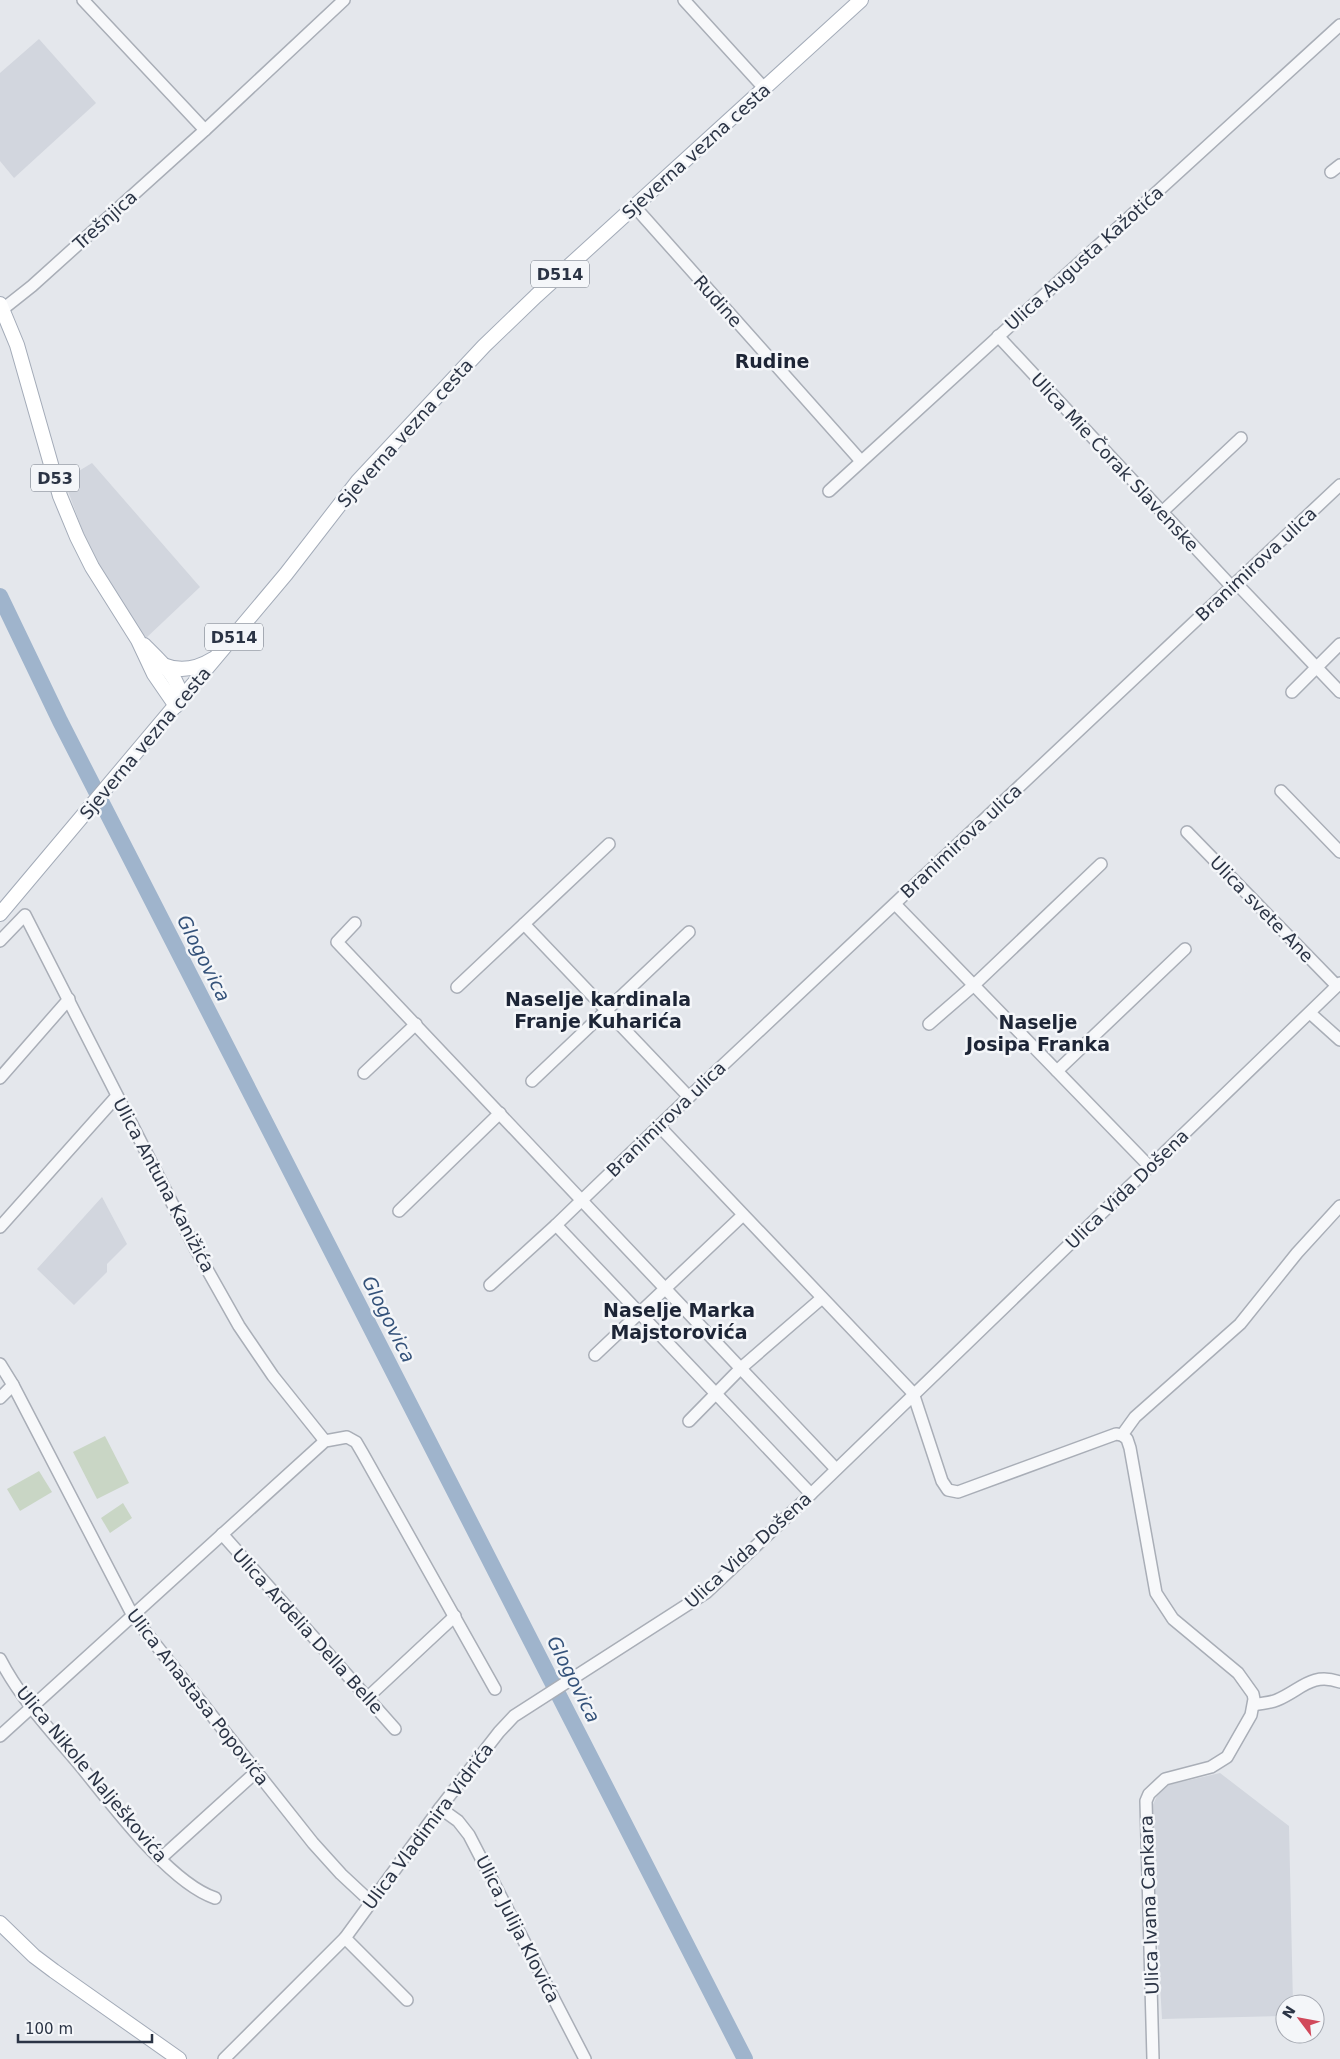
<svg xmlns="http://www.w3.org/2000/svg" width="1340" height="2059" viewBox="0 0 1340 2059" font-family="'DejaVu Sans',sans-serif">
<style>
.built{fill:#d2d6de}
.green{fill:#c9d6c5}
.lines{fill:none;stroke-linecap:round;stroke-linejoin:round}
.river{stroke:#9fb4cc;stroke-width:16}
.minor-casing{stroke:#a9aeb7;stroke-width:14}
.major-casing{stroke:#a3abb8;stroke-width:16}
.minor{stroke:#f7f8fa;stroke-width:11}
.major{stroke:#fff;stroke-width:14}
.labels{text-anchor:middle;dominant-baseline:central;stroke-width:5;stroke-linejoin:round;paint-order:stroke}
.shield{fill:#f4f6f9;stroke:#676e7b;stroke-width:1}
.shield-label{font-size:16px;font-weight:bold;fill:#2b3445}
.street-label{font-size:18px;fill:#2b3445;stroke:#f4f6f9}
.neighbourhood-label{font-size:19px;font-weight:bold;fill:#1d2536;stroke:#f4f6f9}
.water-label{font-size:19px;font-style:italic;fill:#34527a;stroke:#f4f6f9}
</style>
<rect width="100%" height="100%" fill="#e4e7ec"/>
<g class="built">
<polygon points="39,39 96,103 14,178 0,161 0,73"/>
<polygon points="92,463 200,587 145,639 117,600 88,546 64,480"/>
<polygon points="102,1197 127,1244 107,1264 107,1272 74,1305 37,1269"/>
<polygon points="1220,1773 1289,1826 1293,2004 1285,2004 1285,2016 1162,2019 1150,1811 1157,1796 1168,1785"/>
</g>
<g class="green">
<polygon points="105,1436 129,1483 97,1499 73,1452"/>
<polygon points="39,1471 52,1492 20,1511 7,1489"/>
<polygon points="123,1503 132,1518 110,1533 101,1518"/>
</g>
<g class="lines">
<polyline class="river" points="0,596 60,721 745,2059"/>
<defs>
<g id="minor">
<polyline points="83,0 205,130"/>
<polyline points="684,0 765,89"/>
<polyline points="1331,172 1340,165"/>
<polyline points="635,207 861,461"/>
<polyline points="3,309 32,286 205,130 344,0"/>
<polyline points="998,336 1232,587"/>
<polyline points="829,491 1340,25"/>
<polyline points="1162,512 1241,438"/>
<polyline points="1236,583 1340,692"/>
<polyline points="1292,692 1340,644"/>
<polyline points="1281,791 1340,852"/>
<polyline points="1187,832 1337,986"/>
<polyline points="895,904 1150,1167"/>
<polyline points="355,923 337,942 836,1469"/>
<polyline points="524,924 689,1097"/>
<polyline points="0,941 25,915 195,1248 239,1326 273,1376 325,1441"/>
<polyline points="457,987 609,844"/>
<polyline points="1310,1013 1340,1040"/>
<polyline points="929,1024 974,985 1101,864"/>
<polyline points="1057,1071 1185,949"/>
<polyline points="364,1073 416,1024"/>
<polyline points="0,1078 69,999"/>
<polyline points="532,1081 689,932"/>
<polyline points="659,1126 913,1393 942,1481 948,1490 958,1492 1116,1434 1122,1435"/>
<polyline points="399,1211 500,1113"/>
<polyline points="556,1225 811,1494"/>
<polyline points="0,1227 117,1096"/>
<polyline points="490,1285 556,1225 689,1097 1340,485"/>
<polyline points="595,1355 743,1215"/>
<polyline points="0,1364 13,1385 133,1616 313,1843 341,1874 371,1902"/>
<polyline points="0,1398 13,1385"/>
<polyline points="689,1421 741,1368 822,1298"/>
<polyline points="1122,1435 1127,1439 1130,1448 1156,1593 1173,1619 1238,1673 1253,1694 1254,1699 1251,1715 1227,1757 1211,1767 1165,1779 1149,1794 1146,1801 1153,2059"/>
<polyline points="1122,1435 1135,1417 1240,1324 1297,1253 1340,1206"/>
<polyline points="222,1534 395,1729"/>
<path d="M 0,1659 C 21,1700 54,1734 83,1769 C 113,1806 170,1883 215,1898"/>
<polyline points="368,1697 455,1616"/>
<path d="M 1254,1705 C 1262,1703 1270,1703 1277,1700 C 1301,1690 1311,1672 1340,1682"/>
<polyline points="0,1736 325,1441 347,1437 356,1442 363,1454 495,1689"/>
<polyline points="440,1808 458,1821 469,1835 585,2059"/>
<polyline points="161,1858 256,1772"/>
<polyline points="345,1938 407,2000"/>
<polyline points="224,2059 345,1938 440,1808 499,1732 514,1716 707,1592 811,1494 1340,983"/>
</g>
<g id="major">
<polyline points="0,304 17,345 60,496 77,537 92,567 138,640 154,674 176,706"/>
<path d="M 144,645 C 158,659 181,679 181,700"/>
<path d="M 163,665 C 180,672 197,669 213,659"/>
<polyline points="0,914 286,574 358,481 484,346 536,296 861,0"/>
<polyline points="0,1923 34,1956 54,1971 179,2059"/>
</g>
</defs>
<use href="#minor" class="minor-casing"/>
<use href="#major" class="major-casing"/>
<use href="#minor" class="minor"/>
<use href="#major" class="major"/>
</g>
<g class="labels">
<g class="shield">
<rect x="531" y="260.5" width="58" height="27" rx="4"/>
<rect x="31" y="464.5" width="48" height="27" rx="4"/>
<rect x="205" y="623.5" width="58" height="27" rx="4"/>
</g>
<g class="shield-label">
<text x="560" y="274">D514</text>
<text x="55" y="478">D53</text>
<text x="234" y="637">D514</text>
</g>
<g class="street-label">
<text transform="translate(696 151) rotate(-42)">Sjeverna vezna cesta</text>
<text transform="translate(105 220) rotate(-42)">Trešnjica</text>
<text transform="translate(1084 258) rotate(-42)">Ulica Augusta Kažotića</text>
<text transform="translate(718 301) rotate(48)">Rudine</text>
<text transform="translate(405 433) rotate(-48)">Sjeverna vezna cesta</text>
<text transform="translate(1115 462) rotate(47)">Ulica Mie Čorak Slavenske</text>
<text transform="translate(1256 564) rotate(-43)">Branimirova ulica</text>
<text transform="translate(145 743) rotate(-50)">Sjeverna vezna cesta</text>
<text transform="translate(961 841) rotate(-43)">Branimirova ulica</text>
<text transform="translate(1262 909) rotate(46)">Ulica svete Ane</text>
<text transform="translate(666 1119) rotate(-44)">Branimirova ulica</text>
<text transform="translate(164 1185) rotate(62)">Ulica Antuna Kanižića</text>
<text transform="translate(1127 1189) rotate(-44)">Ulica Vida Došena</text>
<text transform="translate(748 1550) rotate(-42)">Ulica Vida Došena</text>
<text transform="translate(308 1631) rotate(48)">Ulica Ardelia Della Belle</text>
<text transform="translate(198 1697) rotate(52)">Ulica Anastasa Popovića</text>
<text transform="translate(92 1774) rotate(50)">Ulica Nikole Nalješkovića</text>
<text transform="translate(428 1826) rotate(-53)">Ulica Vladimira Vidrića</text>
<text transform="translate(1149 1905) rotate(-92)">Ulica Ivana Cankara</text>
<text transform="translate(518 1929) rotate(63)">Ulica Julija Klovića</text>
</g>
<g class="neighbourhood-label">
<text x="772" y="361">Rudine</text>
<text x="598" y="999">Naselje kardinala<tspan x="598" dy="22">Franje Kuharića</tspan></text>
<text x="1038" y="1022">Naselje<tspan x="1038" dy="22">Josipa Franka</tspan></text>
<text x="679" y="1310">Naselje Marka<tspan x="679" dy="22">Majstorovića</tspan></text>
</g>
<g class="water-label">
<text transform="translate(204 958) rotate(63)">Glogovica</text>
<text transform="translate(389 1319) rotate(63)">Glogovica</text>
<text transform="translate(574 1679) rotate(63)">Glogovica</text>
</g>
</g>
<g transform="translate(1300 2019) rotate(302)"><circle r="24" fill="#f4f6f9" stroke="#a4a8b1"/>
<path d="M0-4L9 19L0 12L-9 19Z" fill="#d1495b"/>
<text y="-8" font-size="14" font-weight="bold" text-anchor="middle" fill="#2b3445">N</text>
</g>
<path d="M18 2034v8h134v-8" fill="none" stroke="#2b3445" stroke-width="2.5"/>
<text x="25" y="2034" font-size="15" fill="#2b3445" stroke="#f4f6f9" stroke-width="4" paint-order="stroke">100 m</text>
</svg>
